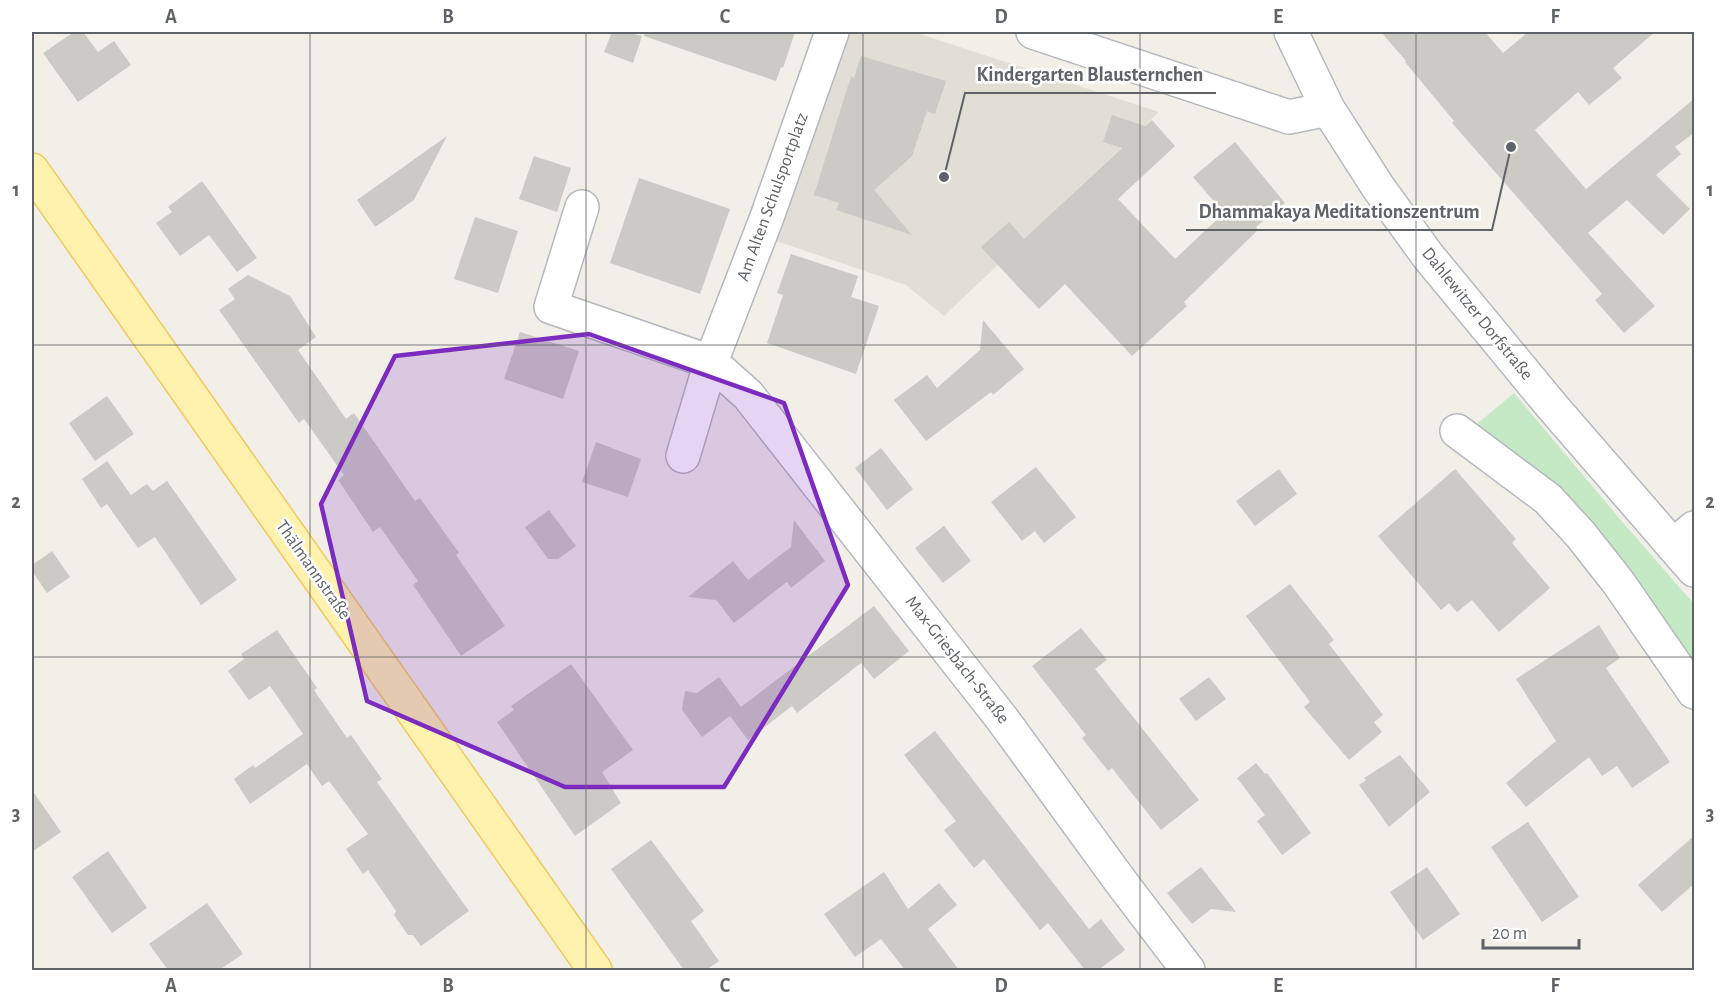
<svg xmlns="http://www.w3.org/2000/svg" width="1726" height="1002" viewBox="0 0 1726 1002" font-family="'Alegreya Sans',sans-serif">
<style>
.education{fill:#e1ded6}
.green{fill:#c5e8c5}
.building{fill:#cccac5}
.lines{fill:none;stroke-linecap:round;stroke-linejoin:round}
.minor-casing{stroke:#b5b8bc;stroke-width:36}
.major-casing{stroke:#f2c960;stroke-width:36}
.minor{stroke:#fff;stroke-width:33}
.major{stroke:#fff2af;stroke-width:33}
.marked{fill:#7b2cbf;fill-opacity:0.2;stroke:#7b2cbf;stroke-width:4.5;stroke-linejoin:round}
.grid{fill:none;stroke:#5f6368;stroke-width:1.5;stroke-opacity:0.55}
.labels{text-anchor:middle;dominant-baseline:central;stroke-width:5;stroke-linejoin:round;paint-order:stroke}
.street-label{font-size:18px;fill:#5f6368;stroke:#fff}
.leader{fill:none;stroke:#5f6368;stroke-width:2}
.callout-dot{fill:#5f6368;stroke:#fff;stroke-width:2}
.callout-label{font-size:20px;text-anchor:middle;font-weight:bold;fill:#5f6368;stroke:#fff;stroke-width:5;stroke-linejoin:round;paint-order:stroke}
.neatline{fill:none;stroke:#5f6368;stroke-width:2}
.grid-label{font-size:20px;text-anchor:middle;font-weight:bold;fill:#5f6368}
</style>
<rect width="100%" height="100%" fill="#f1efe8"/>
<polygon class="education" points="846,32 914,32 1159,112 944,316 906,285 776,241"/>
<polygon class="green" points="1514,393 1625,525 1694,604 1694,673 1471,429"/>
<g class="building">
<polygon points="74,32 83,32 98,52 114,41 131,65 78,102 43,53"/>
<polygon points="612,32 627,32 642,36 633,63 604,52"/>
<polygon points="645,32 795,32 783,68 781,67 776,81 644,36"/>
<polygon points="1381,32 1485,32 1503,53 1528,32 1655,32 1613,68 1622,78 1589,105 1578,92 1535,130 1586,189 1695,98 1695,132 1675,147 1681,154 1656,175 1690,209 1663,235 1627,200 1588,233 1655,306 1624,333 1595,300 1602,294 1452,123 1454,121 1405,62 1406,61"/>
<polygon points="861,56 946,81 935,114 927,111 912,156 874,190 912,235 836,210 839,203 814,195 851,76 854,78"/>
<polygon points="1112,115 1145,126 1152,120 1175,146 1118,199 1175,259 1224,213 1193,177 1235,142 1285,203 1256,227 1258,230 1184,302 1187,306 1132,356 1065,284 1039,309 981,247 1009,222 1024,239 1122,148 1103,142"/>
<polygon points="447,136 414,200 375,227 357,200"/>
<polygon points="534,156 571,168 557,212 519,199"/>
<polygon points="639,178 730,209 700,294 610,263"/>
<polygon points="202,181 257,258 237,272 209,235 180,256 156,223 172,212 168,207"/>
<polygon points="475,217 518,231 498,293 454,279"/>
<polygon points="791,254 858,276 851,297 879,306 856,374 767,343 783,295 777,293"/>
<polygon points="248,275 290,296 316,337 298,350 346,419 354,413 415,501 420,498 459,553 456,555 505,626 461,656 413,585 418,581 380,527 373,532 338,480 344,475 304,419 299,423 219,310 235,299 228,289"/>
<polygon points="983,320 1024,369 993,395 991,392 926,441 894,400 927,375 937,388 980,350"/>
<polygon points="520,332 579,351 563,399 504,379"/>
<polygon points="107,396 134,434 95,461 69,423"/>
<polygon points="596,442 641,459 628,497 582,482"/>
<polygon points="881,448 913,489 887,510 855,468"/>
<polygon points="107,461 131,495 147,484 153,491 167,481 237,580 201,605 155,537 138,548 107,504 101,508 82,479"/>
<polygon points="1036,467 1076,517 1044,543 1035,531 1022,541 991,502"/>
<polygon points="1279,469 1297,494 1255,526 1236,501"/>
<polygon points="1455,469 1516,539 1512,543 1550,588 1499,632 1472,600 1457,612 1449,603 1441,610 1378,536"/>
<polygon points="549,510 576,546 558,559 548,559 525,527"/>
<polygon points="794,520 825,561 791,588 787,582 734,623 716,600 688,597 733,561 748,580 791,547"/>
<polygon points="944,526 971,561 943,583 915,548"/>
<polygon points="52,551 70,577 47,593 32,571 32,565"/>
<polygon points="1290,584 1334,640 1329,644 1383,715 1374,722 1382,732 1349,760 1304,707 1310,702 1246,616"/>
<polygon points="874,606 909,651 874,679 861,663 797,713 792,706 748,740 730,716 702,737 682,710 685,691 697,693 719,677 741,707"/>
<polygon points="1599,625 1620,658 1606,668 1670,762 1632,788 1617,766 1602,776 1589,757 1526,807 1506,783 1556,741 1516,679"/>
<polygon points="1081,628 1107,660 1095,669 1199,800 1161,830 1112,768 1108,771 1082,738 1086,735 1032,666"/>
<polygon points="277,630 317,688 314,690 347,738 351,735 365,755 382,779 377,782 469,911 421,946 413,935 408,935 394,915 396,911 368,870 363,874 346,849 368,834 329,781 322,786 307,764 250,804 234,779 253,765 255,768 303,734 270,686 249,700 228,671 244,659 241,654"/>
<polygon points="571,664 633,750 602,772 621,803 575,836 497,722 514,710 511,706"/>
<polygon points="1209,677 1226,699 1196,721 1179,699"/>
<polygon points="935,731 1089,929 1101,919 1125,950 1098,970 1085,970 1048,923 1040,930 984,859 974,868 944,830 956,821 904,755"/>
<polygon points="1400,755 1430,792 1389,827 1359,785 1366,780 1364,778"/>
<polygon points="1256,763 1265,774 1267,773 1311,833 1282,855 1257,821 1265,815 1237,778"/>
<polygon points="32,790 61,832 32,852"/>
<polygon points="1528,822 1579,897 1542,922 1491,847"/>
<polygon points="1695,835 1695,883 1662,912 1638,885"/>
<polygon points="651,840 704,911 691,921 719,961 706,970 684,970 611,869"/>
<polygon points="108,851 147,908 112,933 72,877"/>
<polygon points="1201,867 1236,912 1211,909 1192,924 1167,893"/>
<polygon points="1427,867 1460,914 1423,940 1390,892"/>
<polygon points="884,872 908,909 939,883 957,905 928,929 959,970 905,970 881,939 855,957 824,914"/>
<polygon points="207,903 243,954 219,970 168,970 149,944"/>
</g>
<g class="lines">
<defs>
<g id="minor">
<polyline points="1033,32 1289,117 1328,109"/>
<polyline points="1291,32 1328,109 1378,187 1428,256 1551,405 1694,570"/>
<polyline points="582,207 551,307 711,362 748,395 1003,720 1121,882 1188,970"/>
<polyline points="1457,431 1548,499 1581,535 1618,582 1694,692"/>
<polyline points="683,456 711,362 767,217 832,32"/>
<polyline points="1673,546 1694,528"/>
</g>
<polyline id="major" points="32,170 595,970"/>
</defs>
<use href="#minor" class="minor-casing"/>
<use href="#major" class="major-casing"/>
<use href="#minor" class="minor"/>
<use href="#major" class="major"/>
</g>
<path class="marked" d="M 589,334 L 784,403 L 848,585 L 724,787 L 565,787 L 367,701 L 321,504 L 395,356 Z"/>
<path class="grid" d="M 310,32 L 310,970M 586,32 L 586,970M 863,32 L 863,970M 1140,32 L 1140,970M 1416,32 L 1416,970M 32,345 L 1694,345M 32,657 L 1694,657"/>
<g class="labels">
<g class="street-label">
<text transform="translate(773 197) rotate(-70)">Am Alten Schulsportplatz</text>
<text transform="translate(1477 314) rotate(51)">Dahlewitzer Dorfstraße</text>
<text transform="translate(313 570) rotate(55)">Thälmannstraße</text>
<text transform="translate(957 660) rotate(52)">Max-Griesbach-Straße</text>
</g>
</g>
<path class="leader" d="M944 177L965 93H1216M1511 147L1492 230H1186"/>
<g class="callout-dot">
<circle cx="944" cy="177" r="6"/>
<circle cx="1511" cy="147" r="6"/>
</g>
<g class="callout-label">
<text x="1090" y="81">Kindergarten Blausternchen</text>
<text x="1339" y="218">Dhammakaya Meditationszentrum</text>
</g>
<rect width="1726" height="1002" fill="none" stroke="#ffffff" stroke-width="66"/>
<path d="M1483 939v9h96v-9" fill="none" stroke="#5f6368" stroke-width="3"/>
<text x="1492" y="939" font-size="18" fill="#5f6368" stroke="#ffffff" stroke-width="4.5" paint-order="stroke">20 m</text>
<rect x="33" y="33" width="1660" height="936" class="neatline"/>
<g class="grid-label">
<text x="171" y="23">A</text>
<text x="448" y="23">B</text>
<text x="725" y="23">C</text>
<text x="1001" y="23">D</text>
<text x="1278" y="23">E</text>
<text x="1555" y="23">F</text>
<text x="16" y="196">1</text>
<text x="1710" y="196">1</text>
<text x="16" y="508">2</text>
<text x="1710" y="508">2</text>
<text x="16" y="820">3</text>
<text x="1710" y="820">3</text>
<text x="171" y="992">A</text>
<text x="448" y="992">B</text>
<text x="725" y="992">C</text>
<text x="1001" y="992">D</text>
<text x="1278" y="992">E</text>
<text x="1555" y="992">F</text>
</g>
</svg>
